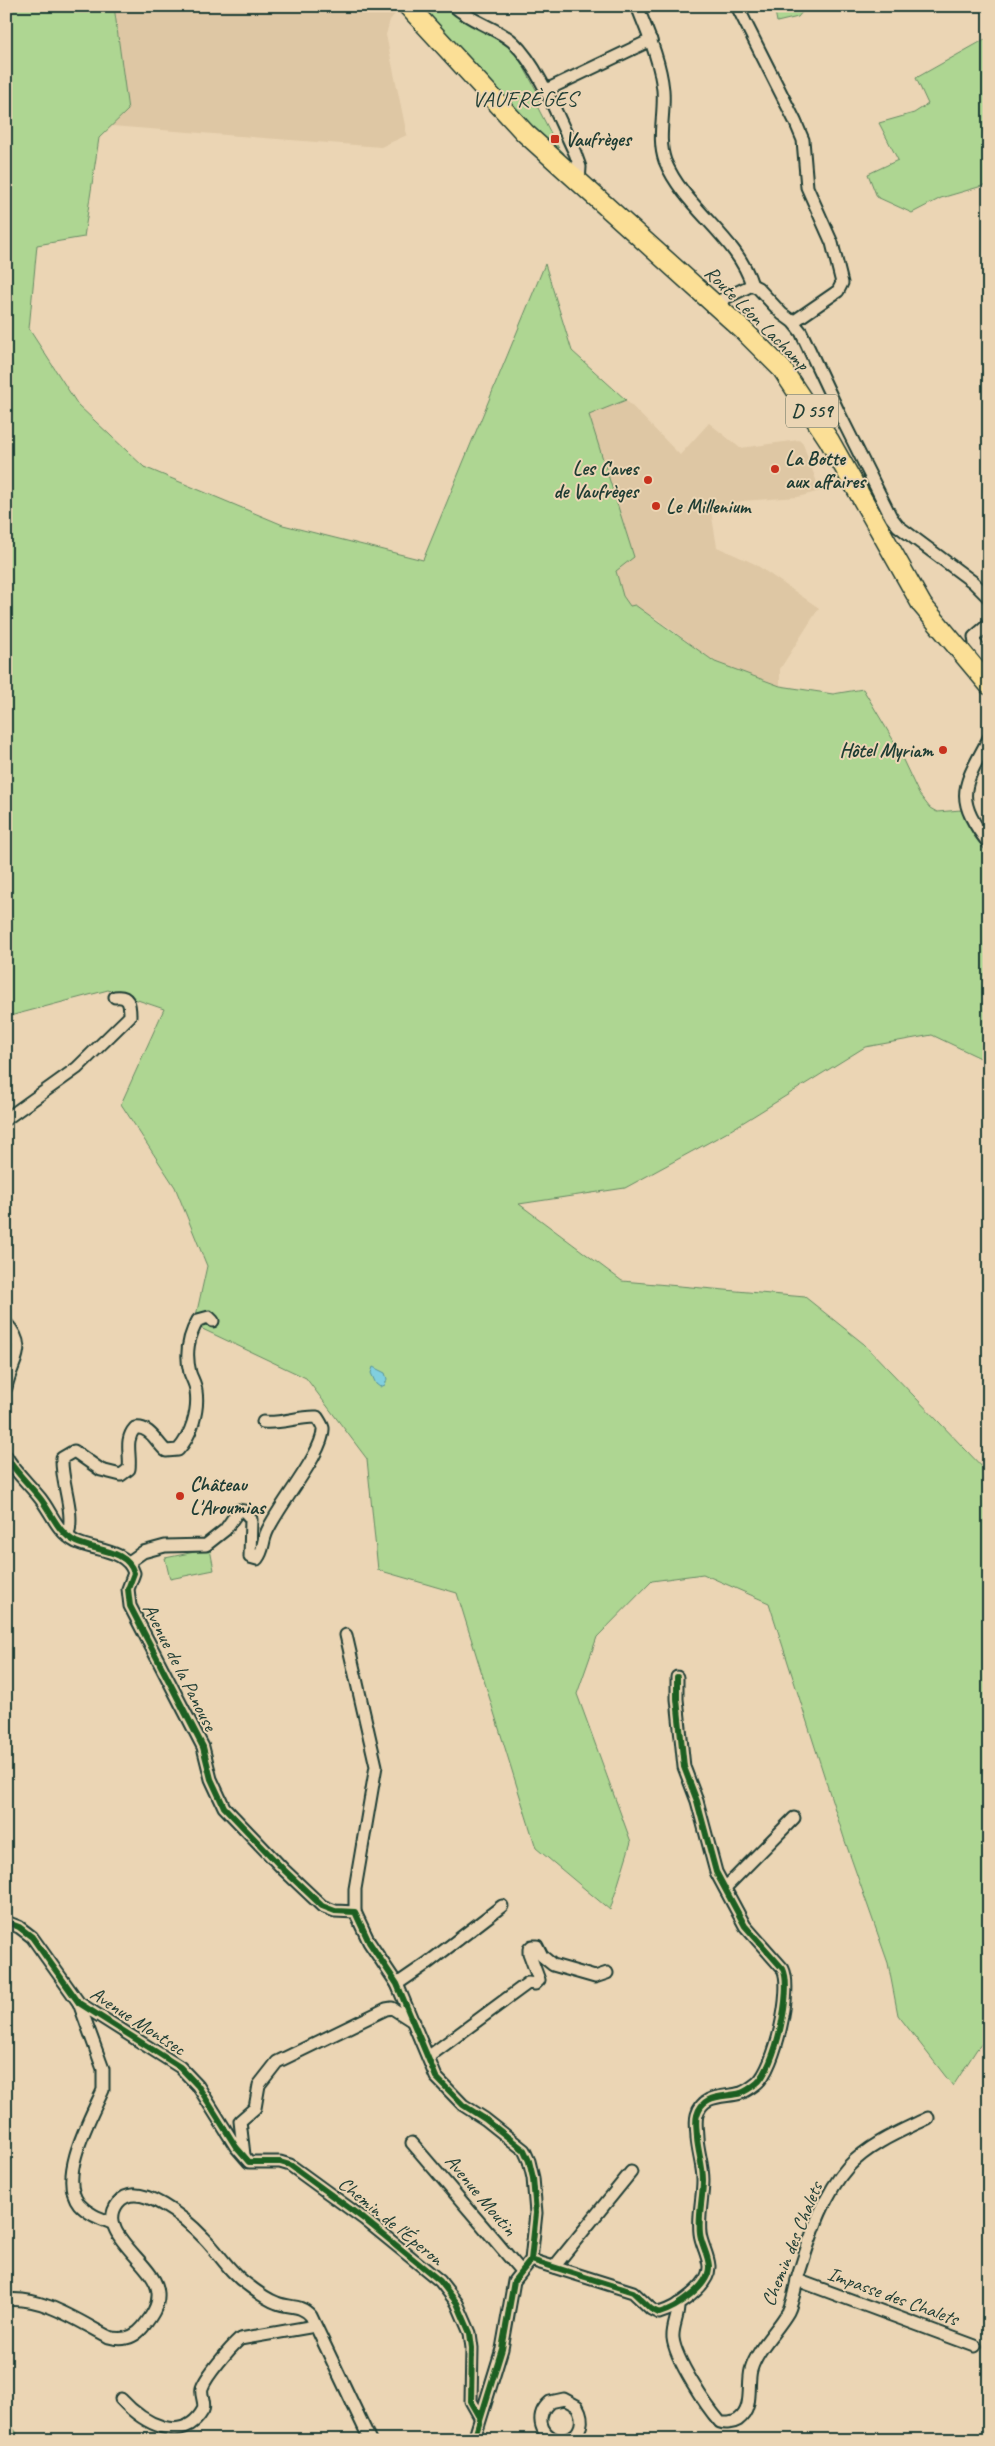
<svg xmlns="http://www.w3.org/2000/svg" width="995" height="2446" viewBox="0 0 995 2446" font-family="Caveat,sans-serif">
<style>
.built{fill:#dec7a4}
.green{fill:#aed692;stroke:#668a63}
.water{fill:#81cfdf;stroke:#5a959b}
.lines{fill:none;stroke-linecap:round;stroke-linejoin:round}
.minor-casing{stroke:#1f3d34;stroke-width:15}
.primary-casing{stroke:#1f3d34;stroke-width:22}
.minor{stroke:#ebd5b4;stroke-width:11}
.primary{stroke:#fbdf96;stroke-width:19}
.cycleway-casing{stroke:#ebd5b4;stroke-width:9}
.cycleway{stroke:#1b5e20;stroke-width:6}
.poi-dot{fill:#c8321e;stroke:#ebd5b4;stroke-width:2}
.labels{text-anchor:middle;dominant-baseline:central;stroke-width:4;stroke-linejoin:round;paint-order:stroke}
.shield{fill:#ebd5b4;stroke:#5c6b5a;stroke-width:1}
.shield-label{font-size:19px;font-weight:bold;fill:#1f3d34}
.poi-label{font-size:20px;font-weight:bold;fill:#1f3d34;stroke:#ebd5b4;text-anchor:start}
.street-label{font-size:20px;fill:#1f3d34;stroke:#ebd5b4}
.quarter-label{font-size:22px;letter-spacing:1px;fill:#1f3d34;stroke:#ebd5b4}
</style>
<rect width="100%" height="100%" fill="#ebd5b4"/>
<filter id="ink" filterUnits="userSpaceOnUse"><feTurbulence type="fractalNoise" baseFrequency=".02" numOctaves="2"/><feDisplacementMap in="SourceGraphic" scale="10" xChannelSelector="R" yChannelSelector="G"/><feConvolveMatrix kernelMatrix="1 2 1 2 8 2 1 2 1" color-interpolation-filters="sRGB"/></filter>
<g filter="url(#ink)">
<g class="built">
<polygon points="114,6 389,6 395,14 390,20 386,35 407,135 381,147 111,126 128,110"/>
<polygon points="626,400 680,455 709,423 740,448 799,440 803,444 820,491 798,497 742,501 711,511 717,547 755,564 819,608 780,669 780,686 715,662 656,618 630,606 623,596 616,571 589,414"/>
</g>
<g class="green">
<polygon points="6,6 114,6 128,110 99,138 84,237 37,245 29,329 78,405 144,467 283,525 423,560 545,264 572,351 626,400 589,415 634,557 616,571 623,596 630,606 635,605 715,662 780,686 833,694 863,689 895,743 919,794 930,808 937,812 961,810 974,836 989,855 989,1062 932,1035 865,1047 726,1133 625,1188 519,1204 622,1281 805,1297 864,1344 989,1474 989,2036 977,2049 953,2086 898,2015 888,1963 845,1841 769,1603 703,1574 652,1581 597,1637 577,1694 631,1842 610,1910 536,1848 457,1593 378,1570 367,1459 306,1378 194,1325 207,1266 175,1187 121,1104 164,1009 108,990 6,1017"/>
<polygon points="421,6 445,6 456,16 507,45 516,53 539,95 538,108 558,147 564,153 564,156 533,127"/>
<polygon points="774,6 807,6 798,17 777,22"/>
<polygon points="989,37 989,184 941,198 912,213 877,197 868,174 898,160 879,123 914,113 928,104 916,78"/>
<polygon points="210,1549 214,1570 170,1579 165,1558"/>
<polygon points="6,2420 23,2440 6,2440"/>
</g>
<polygon class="water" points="373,1367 385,1373 387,1379 385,1385 380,1387 376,1384 371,1373"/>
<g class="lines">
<defs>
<g id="minor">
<path d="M 454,6 C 471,22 496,27 513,42 C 540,68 558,118 575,153 L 580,167 L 579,183"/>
<path d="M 637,6 C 648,34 660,60 663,90 C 665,113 657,139 665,161 C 684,208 738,238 752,285"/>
<polyline points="737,6 795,121 803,140 807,187 832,243 842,283 838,291 793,322"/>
<polyline points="544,91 651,40"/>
<polyline points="713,304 752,285 758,288 782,314 793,322 801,332 839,413 891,517 898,526 973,582 989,598"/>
<polyline points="989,624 974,637 975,643 989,660"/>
<path d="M 989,738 C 964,786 952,796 989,844"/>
<path d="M 6,1119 L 77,1068 L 130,1016 C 130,1004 129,995 115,997"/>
<path d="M 6,1323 C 30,1349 11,1361 6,1388"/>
<path d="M 6,1456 C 15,1472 29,1484 40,1498 C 52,1513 57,1532 76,1542 C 95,1551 127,1549 134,1573 L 128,1589 L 130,1606 L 203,1747 L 211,1779 L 224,1807 L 284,1870 L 322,1906 L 335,1911 L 355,1912 L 369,1942 L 397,1984 L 436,2077 L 463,2105 L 485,2119 L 524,2150 L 529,2161 L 533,2178 L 536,2213 L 531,2260 L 514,2281 L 502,2349 L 474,2440"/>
<path d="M 68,1536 C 75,1510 61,1484 62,1458 L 74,1451 L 101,1470 L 121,1475 L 129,1469 C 131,1454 124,1440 135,1428 C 150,1426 156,1442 166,1451 L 178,1450 C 191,1436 199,1411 196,1391 C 196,1385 192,1379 190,1373 C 185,1353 188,1337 198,1320 L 209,1317 L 213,1321"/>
<path d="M 129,1562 L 143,1552 L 165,1546 L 206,1545 L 225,1530 L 239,1510 L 244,1511 L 251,1519 L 250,1557 L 257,1559 C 264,1550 262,1544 266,1534 C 275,1509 325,1452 323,1428 C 322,1425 319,1420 317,1417 C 299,1416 282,1424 263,1422"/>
<polyline points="346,1635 376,1766 355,1889 355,1912"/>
<polyline points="725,1888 794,1818"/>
<polyline points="6,1922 19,1927 32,1937 79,2003 180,2067 198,2086 236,2147 249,2162 280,2162 290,2165 364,2219 440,2281 457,2303 470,2333 472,2348 471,2401 480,2417"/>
<polyline points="397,1984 429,1962 502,1906"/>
<path d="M 79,2003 L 103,2069 L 103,2090 C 91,2117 57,2177 79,2204 C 88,2214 99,2218 112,2223"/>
<polyline points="428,2057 528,1983 535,1984 539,1980 529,1953 529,1949 532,1946 537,1946 542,1956 553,1965 595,1977 607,1973"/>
<polyline points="412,2143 521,2271"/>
<polyline points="244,2155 240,2121 255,2108 259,2085 277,2062 386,2009 392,2008 414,2022"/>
<path d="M 531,2260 L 633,2292 L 651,2309 L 659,2313 C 676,2308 710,2286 709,2266 C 708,2254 701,2244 700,2233 C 698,2215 703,2198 703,2180 C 703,2166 698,2152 697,2138 C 697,2131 695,2122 697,2115 C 703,2093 724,2098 741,2093 C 746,2091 752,2087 757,2083 C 775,2068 793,1989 783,1969 L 745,1926 L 716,1872 L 697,1801 L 684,1767 L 677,1699 L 677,1677"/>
<polyline points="554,2267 631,2172"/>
<polyline points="797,2280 975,2346"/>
<path d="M 6,2300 C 43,2296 78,2321 109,2337 C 123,2341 134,2338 143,2327 C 151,2317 159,2306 158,2293 C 157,2264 94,2234 118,2203 C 138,2177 189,2222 204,2238 C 219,2253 230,2273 248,2285 C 257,2292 266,2299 277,2303 C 289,2308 301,2304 311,2316 L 370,2440"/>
<path d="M 678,2304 C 679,2316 672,2326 673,2338 C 675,2359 706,2406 720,2422 C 725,2424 733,2423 738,2420 C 754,2409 747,2385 751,2370 C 757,2349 777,2331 788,2312 C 793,2302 795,2288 798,2276 C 810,2239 822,2196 848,2167 C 869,2144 901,2131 928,2118"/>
<path d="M 121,2399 C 143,2423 183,2446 203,2410 C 206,2403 200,2395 202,2388 C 206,2376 230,2348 240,2339 L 315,2326"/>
<path d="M 557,2440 C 538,2433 536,2414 550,2402 L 564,2399 L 577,2406 C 585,2420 582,2434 566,2440"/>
</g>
<polyline id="primary" points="408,6 525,133 743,330 782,369 829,440 922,605 989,685"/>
</defs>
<use href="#minor" class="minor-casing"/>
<use href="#primary" class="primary-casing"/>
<use href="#minor" class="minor"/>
<use href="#primary" class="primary"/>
<defs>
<g id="cycleway">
<path d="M 6,1456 C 15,1472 29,1484 40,1498 C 52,1513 57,1532 76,1542 C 95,1551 127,1549 134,1573 L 128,1589 L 130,1606 L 203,1747 L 211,1779 L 224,1807 L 284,1870 L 322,1906 L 335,1911 L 355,1912 L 369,1942 L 397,1984 L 436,2077 L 463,2105 L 485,2119 L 524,2150 L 529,2161 L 533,2178 L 536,2213 L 531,2260 L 514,2281 L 502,2349 L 474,2440"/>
<polyline points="6,1922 19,1927 32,1937 79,2003 180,2067 198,2086 236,2147 249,2162 280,2162 290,2165 364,2219 440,2281 457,2303 470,2333 472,2348 471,2401 480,2417"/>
<path d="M 531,2260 L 633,2292 L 651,2309 L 659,2313 C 676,2308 710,2286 709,2266 C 708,2254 701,2244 700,2233 C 698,2215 703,2198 703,2180 C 703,2166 698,2152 697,2138 C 697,2131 695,2122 697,2115 C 703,2093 724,2098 741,2093 C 746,2091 752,2087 757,2083 C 775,2068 793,1989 783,1969 L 745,1926 L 716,1872 L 697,1801 L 684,1767 L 677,1699 L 677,1677"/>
</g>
</defs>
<use href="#cycleway" class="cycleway-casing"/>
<use href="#cycleway" class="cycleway"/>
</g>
</g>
<g class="poi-dot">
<rect x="550" y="134" width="10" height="10" rx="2.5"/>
<circle cx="775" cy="469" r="5"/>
<circle cx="648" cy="480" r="5"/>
<circle cx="656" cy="506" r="5"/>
<circle cx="943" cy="750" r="5"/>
<circle cx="180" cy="1496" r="5"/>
</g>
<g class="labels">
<rect class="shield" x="786" y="394.5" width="52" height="33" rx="4"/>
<g class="shield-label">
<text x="812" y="411">D 559</text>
</g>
<g class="poi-label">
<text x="565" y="139">Vaufrèges</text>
<text x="785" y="458">La Botte<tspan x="785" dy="23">aux affaires</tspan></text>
<text x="638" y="468" text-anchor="end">Les Caves<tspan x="638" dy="23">de Vaufrèges</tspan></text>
<text x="666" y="506">Le Millenium</text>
<text x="933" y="750" text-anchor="end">Hôtel Myriam</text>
<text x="190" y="1484">Château<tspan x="190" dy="23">L'Aroumias</tspan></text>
</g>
<g class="street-label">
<text transform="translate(757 318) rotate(45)">Route Léon Lachamp</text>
<text transform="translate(180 1667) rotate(63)">Avenue de la Panouse</text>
<text transform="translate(138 2021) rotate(33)">Avenue Montsec</text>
<text transform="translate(481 2195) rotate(50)">Avenue Moutin</text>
<text transform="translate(391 2221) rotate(39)">Chemin de l'Éperon</text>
<text transform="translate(792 2244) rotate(-68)">Chemin des Chalets</text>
<text transform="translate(893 2296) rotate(20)">Impasse des Chalets</text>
</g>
<g class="quarter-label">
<text x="525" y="99">VAUFRÈGES</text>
</g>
</g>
<rect width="995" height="2446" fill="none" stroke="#ebd5b4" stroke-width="25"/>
<rect x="12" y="12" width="970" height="2421" fill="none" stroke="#1f3d34" stroke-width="2" filter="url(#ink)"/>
</svg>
